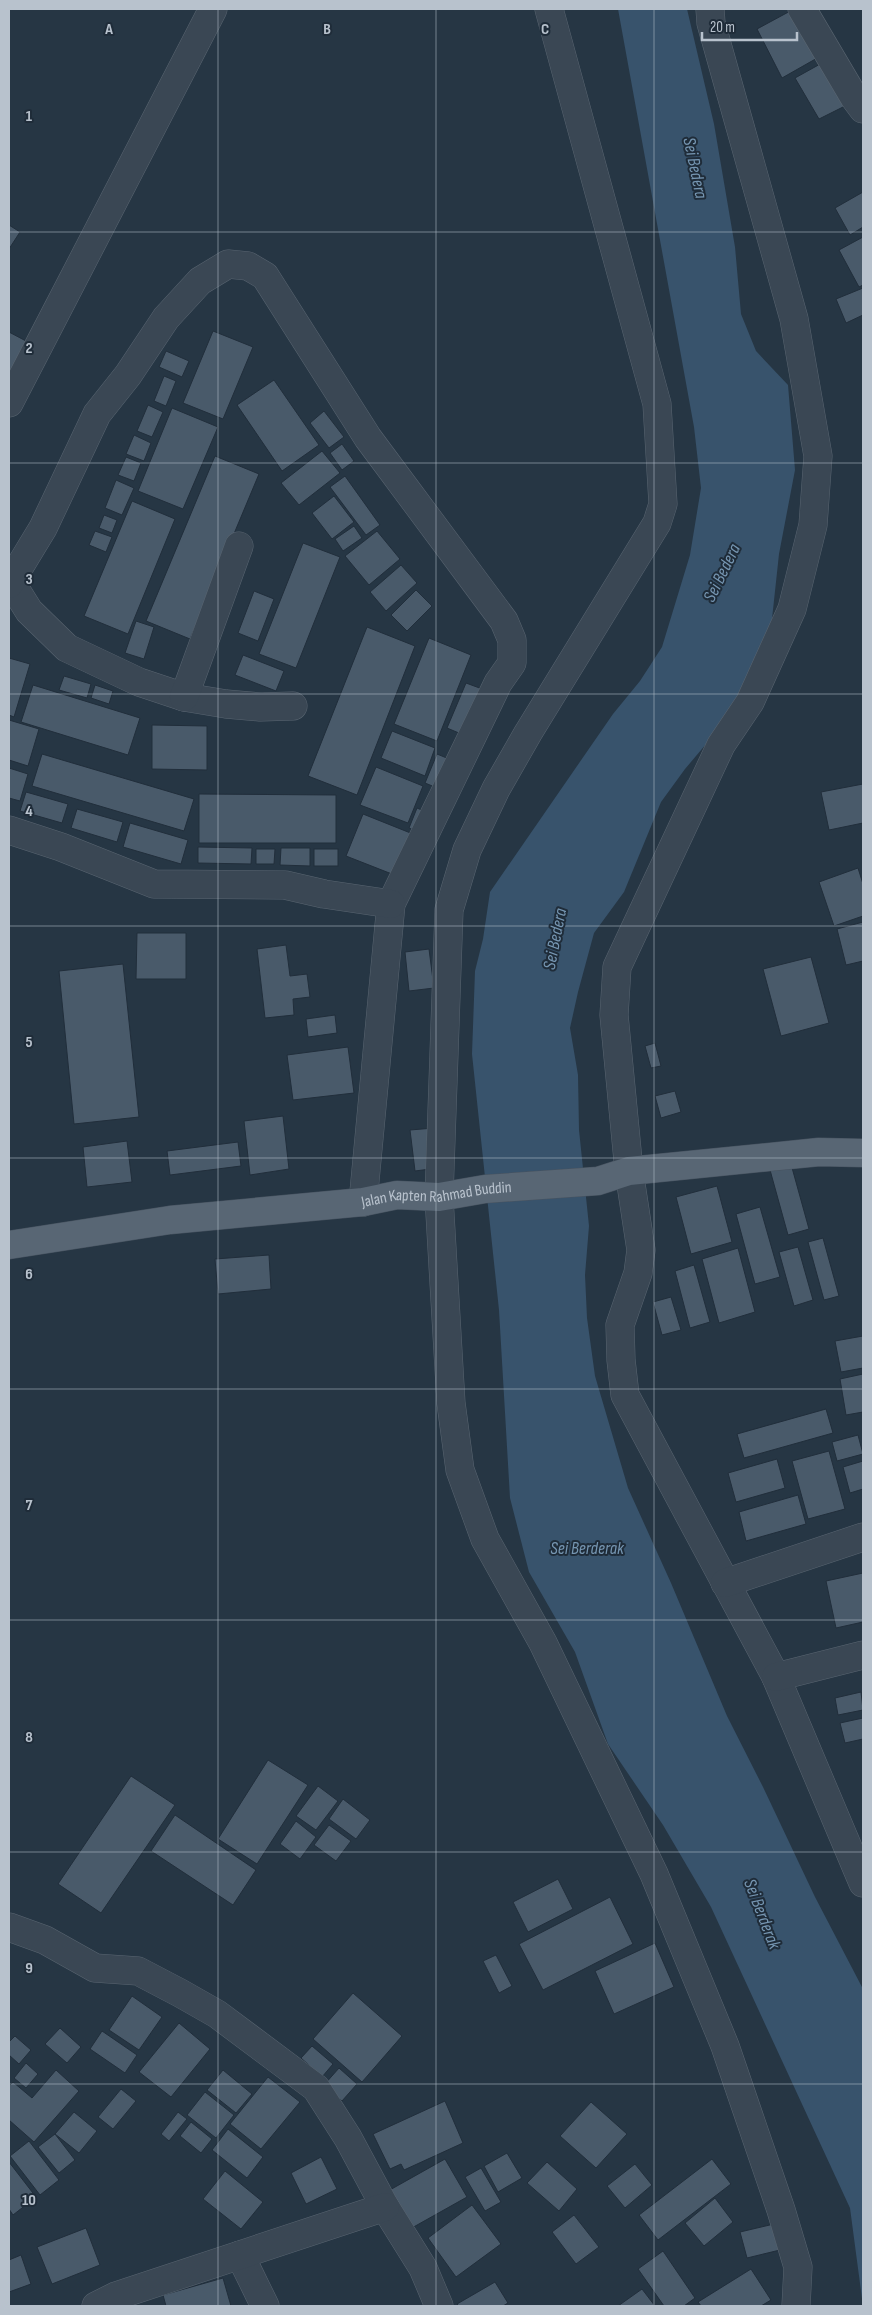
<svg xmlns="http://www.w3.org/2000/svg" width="872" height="2315" viewBox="0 0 872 2315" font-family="'Sofia Sans Condensed',sans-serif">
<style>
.water{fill:#38536c}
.building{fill:#495a6a;stroke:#212e3b}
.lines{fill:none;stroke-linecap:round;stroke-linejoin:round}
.minor-casing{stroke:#596571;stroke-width:29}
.major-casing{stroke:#475360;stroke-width:29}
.minor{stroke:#3a4754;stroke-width:28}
.major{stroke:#586674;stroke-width:28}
.grid{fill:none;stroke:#b8c2cd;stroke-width:1;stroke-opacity:0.55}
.labels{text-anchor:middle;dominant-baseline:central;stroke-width:4;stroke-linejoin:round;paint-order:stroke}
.street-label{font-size:16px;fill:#b8c2cd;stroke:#1f2c39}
.water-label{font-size:18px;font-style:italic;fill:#7696b2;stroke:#1f2c39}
.grid-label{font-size:16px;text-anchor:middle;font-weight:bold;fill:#b8c2cd;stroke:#1f2c39;stroke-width:4;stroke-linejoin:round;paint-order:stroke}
</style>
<rect width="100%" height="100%" fill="#263644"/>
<polygon class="water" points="618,9 687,9 714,124 735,247 741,314 756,351 788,385 795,470 779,554 768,656 750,692 685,769 661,802 624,892 594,933 578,992 570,1028 578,1075 579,1130 589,1226 585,1275 587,1318 595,1376 628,1488 671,1583 727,1716 763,1787 815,1897 863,1989 863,2306 850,2208 711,1907 663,1825 608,1744 575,1652 529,1572 510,1498 499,1310 472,1054 475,971 483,939 490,892 613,714 640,681 662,647 690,555 701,488 694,427"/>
<g class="building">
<polygon points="794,9 819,57 782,78 757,29"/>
<polygon points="822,63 847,105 819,119 795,78"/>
<polygon points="863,192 863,227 850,235 835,208"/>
<polygon points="9,225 20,232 9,249"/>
<polygon points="863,237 863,285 859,287 839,250"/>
<polygon points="863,288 863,315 846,323 836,299"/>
<polygon points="213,331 253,347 223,419 183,403"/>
<polygon points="9,332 26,341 9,376"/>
<polygon points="166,351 189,361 182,377 159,367"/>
<polygon points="164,376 176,381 166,406 154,401"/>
<polygon points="274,380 319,445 282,471 237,405"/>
<polygon points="148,405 163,412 152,437 137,431"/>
<polygon points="172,408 218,427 183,509 138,491"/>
<polygon points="324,411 344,437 329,448 310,423"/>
<polygon points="134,435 151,443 144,461 126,454"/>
<polygon points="342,444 354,461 342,470 330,453"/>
<polygon points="322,451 340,473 299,505 281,483"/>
<polygon points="215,456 259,474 190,639 146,621"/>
<polygon points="126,457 141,463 134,481 118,475"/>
<polygon points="345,476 380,525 366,535 330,487"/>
<polygon points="116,480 134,488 122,515 105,508"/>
<polygon points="334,496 354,522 332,539 312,513"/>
<polygon points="132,501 175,519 128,634 84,616"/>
<polygon points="104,515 117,520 112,533 99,528"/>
<polygon points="354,526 362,538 343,551 335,539"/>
<polygon points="95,531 112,537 106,552 89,545"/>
<polygon points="377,531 400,559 369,585 345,556"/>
<polygon points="303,543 340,557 296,668 259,654"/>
<polygon points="401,565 417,583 386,611 370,592"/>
<polygon points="416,590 432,606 407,631 391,615"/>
<polygon points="254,591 274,599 258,641 238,633"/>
<polygon points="136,621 154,627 144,659 125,653"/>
<polygon points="367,627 415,646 357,795 308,776"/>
<polygon points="429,638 471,655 437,741 394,724"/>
<polygon points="243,655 284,671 276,691 235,675"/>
<polygon points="9,658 30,664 14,717 9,715"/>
<polygon points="64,676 91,684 87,698 59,690"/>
<polygon points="466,683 485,690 466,736 447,728"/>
<polygon points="33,685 140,718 128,755 21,722"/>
<polygon points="95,685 113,691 109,704 91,698"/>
<polygon points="9,720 39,729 28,766 9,760"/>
<polygon points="152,725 207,726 207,770 152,769"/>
<polygon points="392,731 435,748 425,776 381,758"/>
<polygon points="42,754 194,799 184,831 32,786"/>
<polygon points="437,754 454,761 442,790 425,783"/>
<polygon points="376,767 423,786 408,823 360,805"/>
<polygon points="9,768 28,774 20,801 9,798"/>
<polygon points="863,784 863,823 829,830 821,792"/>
<polygon points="26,792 68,804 62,823 20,811"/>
<polygon points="199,794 336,795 336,843 199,843"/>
<polygon points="417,808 431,814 423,834 409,828"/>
<polygon points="77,809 123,822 117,842 71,828"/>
<polygon points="363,814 413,834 397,876 346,856"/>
<polygon points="130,823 188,840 181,864 123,847"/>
<polygon points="198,847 252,848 251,864 198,863"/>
<polygon points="281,848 310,848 310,866 280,865"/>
<polygon points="256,849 275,849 274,864 256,864"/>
<rect x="314" y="849" width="24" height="17"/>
<polygon points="858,868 863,884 863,916 834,926 819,882"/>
<polygon points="863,922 863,961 846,965 837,929"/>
<polygon points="137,933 186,933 186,979 136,979"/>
<polygon points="286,945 290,976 307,974 310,997 293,999 294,1015 265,1018 257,949"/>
<polygon points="429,949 434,988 409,991 405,952"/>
<polygon points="811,957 829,1023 781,1036 763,969"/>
<polygon points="123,964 139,1117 74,1124 59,971"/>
<polygon points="335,1015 337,1033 308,1037 306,1019"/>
<polygon points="655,1043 661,1066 651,1068 645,1046"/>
<polygon points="348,1047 354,1093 293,1100 287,1055"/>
<polygon points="675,1091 681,1112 661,1118 655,1096"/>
<polygon points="283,1116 289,1169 250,1175 244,1121"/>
<polygon points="434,1128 438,1168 415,1171 410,1130"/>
<polygon points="127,1141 132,1182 87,1187 83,1147"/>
<polygon points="238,1142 241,1166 170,1175 167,1151"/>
<polygon points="791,1164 809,1229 788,1235 770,1170"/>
<polygon points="717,1186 732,1242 691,1254 676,1197"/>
<polygon points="760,1207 780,1277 755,1284 736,1214"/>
<polygon points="823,1238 839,1296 824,1300 808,1242"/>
<polygon points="798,1247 813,1300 794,1306 779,1252"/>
<polygon points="738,1248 755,1312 719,1323 702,1259"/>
<polygon points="269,1255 271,1289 218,1294 215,1259"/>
<polygon points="694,1265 710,1322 690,1328 675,1271"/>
<polygon points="671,1297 681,1330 662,1335 653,1302"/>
<polygon points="863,1336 863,1368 841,1372 835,1341"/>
<polygon points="863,1374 863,1412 846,1415 840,1379"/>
<polygon points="826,1409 833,1433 744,1458 737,1434"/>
<polygon points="858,1435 863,1454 837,1461 832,1442"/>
<polygon points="829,1451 845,1509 808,1519 792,1461"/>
<polygon points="777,1459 785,1488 736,1502 728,1473"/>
<polygon points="863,1461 863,1489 850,1493 843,1467"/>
<polygon points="798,1495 806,1524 746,1541 739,1512"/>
<polygon points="863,1573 863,1622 836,1628 826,1581"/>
<polygon points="861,1692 863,1710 838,1715 835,1698"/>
<polygon points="863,1718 863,1739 845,1743 840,1723"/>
<polygon points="268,1760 308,1785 257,1864 218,1839"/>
<polygon points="131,1776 175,1805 101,1913 58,1884"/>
<polygon points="318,1786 338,1801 316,1830 296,1816"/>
<polygon points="343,1799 370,1820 356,1839 329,1819"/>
<polygon points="175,1815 256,1870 233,1905 151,1851"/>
<polygon points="296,1821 316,1837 300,1859 280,1844"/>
<polygon points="329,1825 351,1841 336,1861 314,1845"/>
<polygon points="558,1879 573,1909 528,1932 513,1902"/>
<polygon points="610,1897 633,1944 543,1990 519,1944"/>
<polygon points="655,1943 674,1987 614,2014 595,1971"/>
<polygon points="496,1955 512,1986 499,1993 483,1961"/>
<polygon points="353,1993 402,2036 362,2082 313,2039"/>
<polygon points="132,1996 162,2017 139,2050 109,2030"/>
<polygon points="179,2023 210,2049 171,2097 139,2072"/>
<polygon points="60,2028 81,2047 67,2063 45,2044"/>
<polygon points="102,2031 137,2055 125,2073 90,2049"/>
<polygon points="15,2036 31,2050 19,2064 9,2055 9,2042"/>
<polygon points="312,2046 333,2064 322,2077 301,2058"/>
<polygon points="26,2063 38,2074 26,2088 14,2078"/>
<polygon points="339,2068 357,2084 342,2101 324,2085"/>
<polygon points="56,2070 79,2091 34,2142 9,2120 9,2086 13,2082 32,2098"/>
<polygon points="223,2070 252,2094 236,2113 207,2090"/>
<polygon points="268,2077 300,2102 261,2149 230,2124"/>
<polygon points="121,2089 136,2101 113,2129 98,2117"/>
<polygon points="205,2092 234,2115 216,2138 187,2115"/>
<polygon points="445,2101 463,2143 404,2170 401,2164 390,2169 373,2134"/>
<polygon points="591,2102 627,2134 596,2168 560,2136"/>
<polygon points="74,2112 97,2131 79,2153 55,2134"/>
<polygon points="178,2112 187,2119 169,2141 161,2134"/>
<polygon points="191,2122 212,2139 201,2153 180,2136"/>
<polygon points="228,2129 263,2157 247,2178 212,2150"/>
<polygon points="55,2134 75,2160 59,2173 38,2147"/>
<polygon points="29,2141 59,2180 40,2195 10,2156"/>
<polygon points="507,2153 522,2178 498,2192 484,2166"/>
<polygon points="321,2157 337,2189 306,2204 291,2173"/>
<polygon points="445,2159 467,2197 410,2229 388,2191"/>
<polygon points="712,2159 731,2184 658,2240 639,2215"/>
<polygon points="9,2162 36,2197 13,2215 9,2209"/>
<polygon points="547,2162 577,2189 559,2211 527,2183"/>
<polygon points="635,2164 652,2185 625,2208 607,2186"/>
<polygon points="481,2168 501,2202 485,2211 465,2177"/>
<polygon points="225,2171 263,2202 241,2229 203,2199"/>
<polygon points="715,2198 733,2222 704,2246 685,2223"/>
<polygon points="472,2205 501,2244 456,2277 428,2238"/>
<polygon points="574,2215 599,2247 576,2264 552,2232"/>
<polygon points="774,2224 780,2250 747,2258 740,2232"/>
<polygon points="86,2228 100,2265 52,2284 37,2247"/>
<polygon points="663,2251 695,2298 684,2306 664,2306 638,2269"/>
<polygon points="21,2255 31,2284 9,2292 9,2260"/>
<polygon points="751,2269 771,2300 761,2306 701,2306 698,2302"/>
<polygon points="223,2278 231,2306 166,2306 163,2295"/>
<polygon points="495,2282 508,2303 503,2306 459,2306 457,2304"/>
<polygon points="642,2289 655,2306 618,2306"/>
</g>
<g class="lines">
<defs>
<g id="minor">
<polyline points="549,9 657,404 663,504 657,523 528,733 496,789 467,850 449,910 439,1197 451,1403 460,1470 485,1539 543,1643 654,1874 725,2046 781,2210 798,2267 796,2306"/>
<polyline points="710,9 711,23 794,319 818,456 813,525 792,609 750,702 721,745 617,967 614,1015 629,1171 641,1250 638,1273 620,1325 621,1360 625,1395 776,1677 863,1883"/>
<polyline points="802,9 854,97 863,109"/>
<polyline points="9,403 213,9"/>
<polyline points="9,579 29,611 67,648 139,682 184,697 226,704 260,707 293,706"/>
<polyline points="9,584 43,528 97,414 128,375 166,318 200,281 228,264 248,266 265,276 368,438 504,621 512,640 512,663 498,683 391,904 363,1202"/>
<polyline points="184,697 239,546"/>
<polyline points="9,830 61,847 154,884 285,885 324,894 391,904"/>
<polyline points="725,1583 863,1537"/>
<polyline points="776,1677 863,1655"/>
<polyline points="9,1927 45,1940 95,1968 138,1971 180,1993 217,2014 316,2088 348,2138 385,2207 423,2268 439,2306"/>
<polyline points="240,2255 265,2306"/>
<polyline points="96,2306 116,2296 385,2207"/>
</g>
<g id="major">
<path id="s1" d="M 9,1245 L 170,1220 L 363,1202 L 397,1195 L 439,1197 L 485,1189 L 598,1181 L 629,1171 L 819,1152 L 863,1153"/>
</g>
</defs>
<use href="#minor" class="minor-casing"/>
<use href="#major" class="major-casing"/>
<use href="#minor" class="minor"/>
<use href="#major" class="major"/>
</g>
<path class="grid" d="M 218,9 L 218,2306M 436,9 L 436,2306M 654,9 L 654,2306M 9,232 L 863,232M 9,463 L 863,463M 9,694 L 863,694M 9,926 L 863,926M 9,1158 L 863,1158M 9,1389 L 863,1389M 9,1620 L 863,1620M 9,1852 L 863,1852M 9,2084 L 863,2084"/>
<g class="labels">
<g class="street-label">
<text stroke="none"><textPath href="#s1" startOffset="431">Jalan Kapten Rahmad Buddin</textPath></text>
</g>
<g class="water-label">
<text transform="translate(695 168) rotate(78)">Sei Bedera</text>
<text transform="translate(722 573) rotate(-64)">Sei Bedera</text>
<text transform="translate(555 939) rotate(-79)">Sei Bedera</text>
<text x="587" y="1548">Sei Berderak</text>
<text transform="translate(762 1914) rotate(69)">Sei Berderak</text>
</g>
</g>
<g class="grid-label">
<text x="109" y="34">A</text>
<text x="327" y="34">B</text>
<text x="545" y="34">C</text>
<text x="29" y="121">1</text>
<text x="29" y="353">2</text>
<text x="29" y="584">3</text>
<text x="29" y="816">4</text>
<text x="29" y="1047">5</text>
<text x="29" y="1279">6</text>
<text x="29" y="1510">7</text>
<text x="29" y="1742">8</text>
<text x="29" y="1973">9</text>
<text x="29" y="2205">10</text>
</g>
<rect width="872" height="2315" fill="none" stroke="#b8c2cd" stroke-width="20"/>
<path d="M702 32v8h95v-8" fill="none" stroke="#b8c2cd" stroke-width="2.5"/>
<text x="710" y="32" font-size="15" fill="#b8c2cd" stroke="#1f2c39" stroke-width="4" paint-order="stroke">20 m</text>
</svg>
